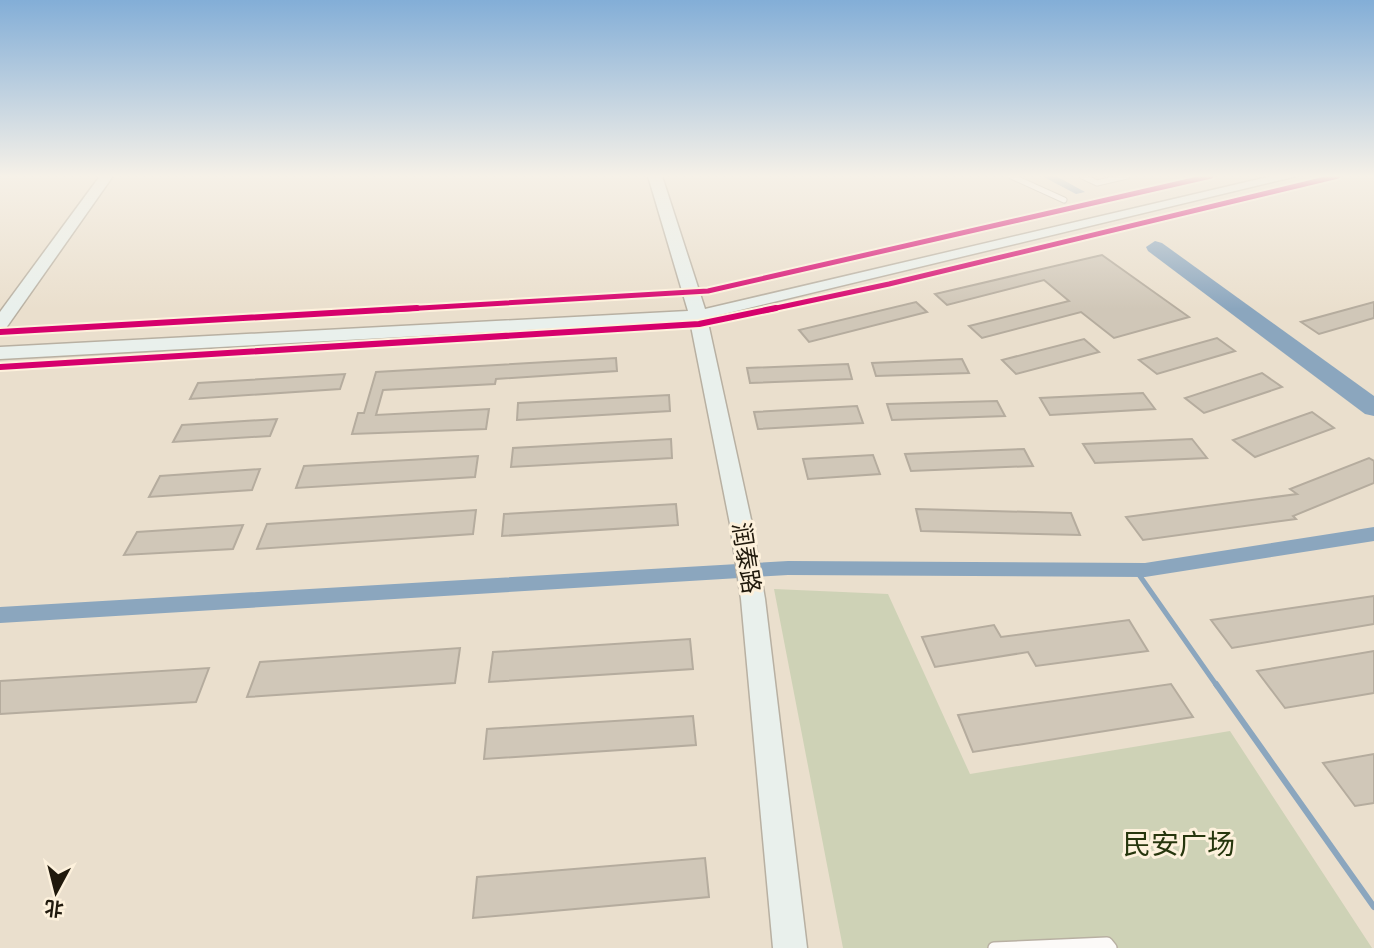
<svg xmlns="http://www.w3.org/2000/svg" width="1374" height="948" viewBox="0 0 1374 948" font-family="Roboto,'Noto Sans SC',sans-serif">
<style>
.green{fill:#ced2b6}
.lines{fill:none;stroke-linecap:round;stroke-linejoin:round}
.stream-far1{stroke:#8ba6be;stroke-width:5}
.stream{stroke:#8ba6be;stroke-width:6}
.canal{fill:#8ba6be;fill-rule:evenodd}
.river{fill:#8ba6be;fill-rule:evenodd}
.building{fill:#d0c7b8;stroke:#b5ac9e;stroke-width:2}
.lane-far1-casing{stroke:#b8b0a2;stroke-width:7}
.lane-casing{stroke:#b8b0a2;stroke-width:14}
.secondary-casing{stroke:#b8b0a2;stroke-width:3}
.lane-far1{stroke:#fcfaf8;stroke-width:5}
.lane{stroke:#fcfaf8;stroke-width:11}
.secondary{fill:#e9f0ec;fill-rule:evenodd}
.cycleway-far1-casing{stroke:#fdf1dc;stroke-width:9}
.cycleway-casing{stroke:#fdf1dc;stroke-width:10}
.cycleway-far1{stroke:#d6006c;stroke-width:5}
.cycleway{stroke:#d6006c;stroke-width:6}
.labels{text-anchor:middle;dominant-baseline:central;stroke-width:6;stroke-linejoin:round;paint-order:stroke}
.street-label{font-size:24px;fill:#20190c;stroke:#fdf1dc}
.near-park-label{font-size:28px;fill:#26360d;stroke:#fdf1dc}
</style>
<rect width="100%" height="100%" fill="#eadfcd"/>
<polygon class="green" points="774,589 888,594 970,774 1230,731 1372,948 843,948"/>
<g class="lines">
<polyline class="stream-far1" points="1135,569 1217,686"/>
<polyline class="stream" points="1216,684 1374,907"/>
<g class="canal">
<polygon points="1042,176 1056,176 1085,192 1076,194"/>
<polygon points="1374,527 1374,541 1145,577 788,575 0,623 0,607 788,561 1145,563"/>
</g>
<polygon class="river" points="1155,241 1162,243 1374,396 1374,416 1365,414 1148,251 1146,247"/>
</g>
<g class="building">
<polygon points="1102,255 1189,317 1114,338 1081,312 982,338 969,326 1069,301 1044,280 947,305 935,294"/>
<polygon points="916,302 927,312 809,342 799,330"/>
<polygon points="1374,302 1374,318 1319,334 1301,322"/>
<polygon points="1217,338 1235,351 1157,374 1139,360"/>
<polygon points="1084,339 1099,352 1016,374 1002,360"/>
<polygon points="616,358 617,371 496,379 495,384 383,390 376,415 489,409 486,429 352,434 358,413 364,413 376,372"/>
<polygon points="962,359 969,373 876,376 872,363"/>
<polygon points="848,364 852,379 750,383 747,368"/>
<polygon points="1262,373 1282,387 1204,413 1185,398"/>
<polygon points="345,374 340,389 190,399 198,383"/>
<polygon points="1143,393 1155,409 1050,415 1040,398"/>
<polygon points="669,395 670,411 517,420 518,403"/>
<polygon points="997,401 1005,416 892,420 887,404"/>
<polygon points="857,406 863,423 758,429 754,412"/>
<polygon points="1312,412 1334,428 1255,457 1233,440"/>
<polygon points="277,419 270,436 173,442 182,425"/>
<polygon points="671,439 672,458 511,467 513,448"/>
<polygon points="1192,439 1207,458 1095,463 1083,444"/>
<polygon points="1024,449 1033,466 911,471 905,454"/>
<polygon points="873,455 880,474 808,479 803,459"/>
<polygon points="478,456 475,477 296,488 304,466"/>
<polygon points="1369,458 1374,461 1374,483 1293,516 1296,519 1143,540 1126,517 1297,494 1290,489"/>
<polygon points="260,469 252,490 149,497 160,476"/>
<polygon points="676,504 678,525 502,536 504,514"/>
<polygon points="916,509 1071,513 1080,535 921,531"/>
<polygon points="476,510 473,534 257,549 267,524"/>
<polygon points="243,525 233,549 124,555 137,532"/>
<polygon points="1374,596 1374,624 1232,648 1211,620"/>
<polygon points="1129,620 1148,651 1036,666 1028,652 935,667 922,637 994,625 1001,637"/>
<polygon points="690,639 693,669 489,682 493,652"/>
<polygon points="460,648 455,683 247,697 260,662"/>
<polygon points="1374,651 1374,693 1285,708 1257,671"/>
<polygon points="209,668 196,702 0,714 0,681"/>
<polygon points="1171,684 1193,717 973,752 958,715"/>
<polygon points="693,716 696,745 484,759 487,729"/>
<polygon points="1374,754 1374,803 1355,806 1323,763"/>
<polygon points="705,858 709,897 473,918 477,877"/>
</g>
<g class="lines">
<defs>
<g id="lane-far1">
<polyline points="1011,176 1064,200"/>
<polyline points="1082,176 1097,183 1127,176"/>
</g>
<polyline id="lane" points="994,948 1107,943 1111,948"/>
<g id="secondary">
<polygon points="100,176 113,176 6,328 0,329 0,312"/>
<polygon points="648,176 662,176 705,309 1272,176 1297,176 707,318 752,524 765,599 807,948 773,948 741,599 730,524 690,321 0,359 0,347 688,311"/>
</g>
</defs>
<use href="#lane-far1" class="lane-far1-casing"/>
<use href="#lane" class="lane-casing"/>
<use href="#secondary" class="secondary-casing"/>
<use href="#lane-far1" class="lane-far1"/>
<use href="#lane" class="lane"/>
<use href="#secondary" class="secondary"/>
<defs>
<g id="cycleway-far1">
<polyline points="387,310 708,291 1211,176"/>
<polyline points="767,310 889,284 1338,176"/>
</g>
<g id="cycleway">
<polyline points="0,332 417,308"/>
<polyline points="0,367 699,324 776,308"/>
</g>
</defs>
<use href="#cycleway-far1" class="cycleway-far1-casing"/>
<use href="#cycleway" class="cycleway-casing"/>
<use href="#cycleway-far1" class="cycleway-far1"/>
<use href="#cycleway" class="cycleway"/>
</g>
<linearGradient id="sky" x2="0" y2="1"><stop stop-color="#83aed7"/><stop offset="0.57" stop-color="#f6f1e8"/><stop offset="1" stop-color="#f6f1e8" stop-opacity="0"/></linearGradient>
<rect width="1374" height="309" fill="url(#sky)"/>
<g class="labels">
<g class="street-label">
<text transform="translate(746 558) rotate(81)">润泰路</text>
</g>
<g class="near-park-label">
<text x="1179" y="844">民安广场</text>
</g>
</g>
<g transform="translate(56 892) rotate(187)" stroke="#fdf1dc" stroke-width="5" paint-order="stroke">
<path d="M0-5L12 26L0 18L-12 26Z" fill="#20190c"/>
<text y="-10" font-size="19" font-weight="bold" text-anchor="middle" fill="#20190c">北</text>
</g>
</svg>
